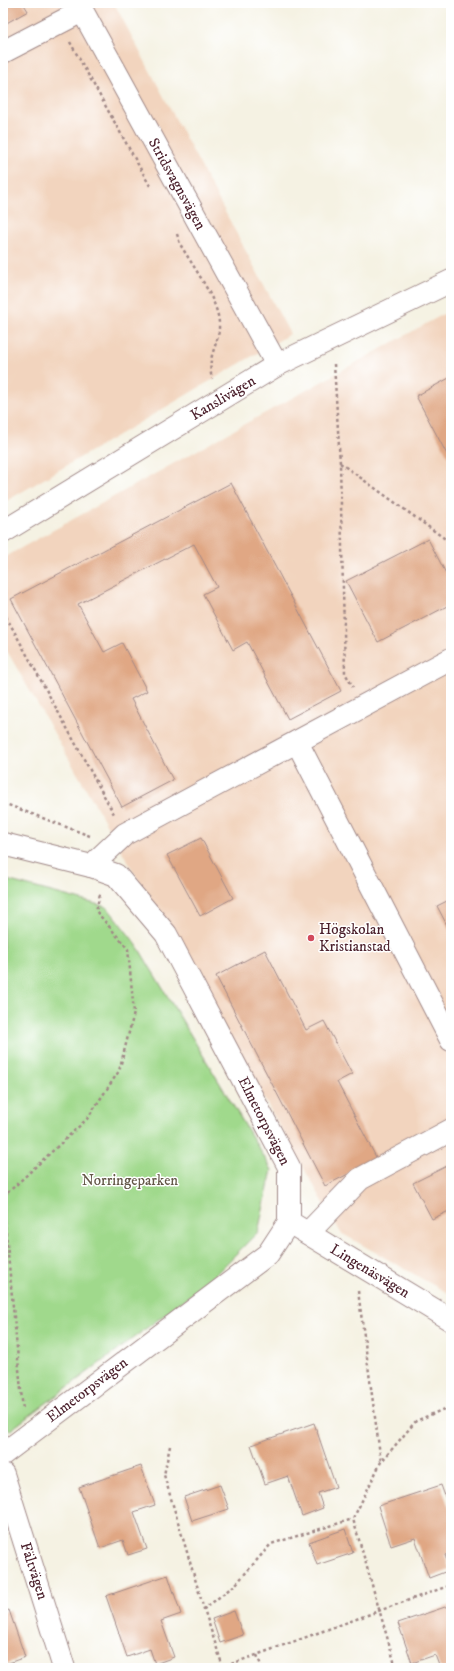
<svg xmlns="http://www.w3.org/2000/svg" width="454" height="1671" viewBox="0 0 454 1671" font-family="'IM FELL DW Pica',serif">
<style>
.built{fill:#f2d4be}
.green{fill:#a0d98c;stroke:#757c5c}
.building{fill:#e0a784}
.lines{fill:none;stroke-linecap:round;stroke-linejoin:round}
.minor-casing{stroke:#a08887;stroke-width:24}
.path{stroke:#a08887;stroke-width:2.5;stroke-dasharray:3 3;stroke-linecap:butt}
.minor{stroke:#fff;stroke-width:22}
.poi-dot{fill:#d1495b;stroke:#fff;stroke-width:1.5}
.labels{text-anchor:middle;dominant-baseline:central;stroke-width:3;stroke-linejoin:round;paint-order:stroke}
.street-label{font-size:15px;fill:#4a1f2b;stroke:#fff}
.poi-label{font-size:15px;fill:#4a1f2b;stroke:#fff;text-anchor:start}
.park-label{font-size:15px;fill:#645748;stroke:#fff}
</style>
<rect width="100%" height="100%" fill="#fff"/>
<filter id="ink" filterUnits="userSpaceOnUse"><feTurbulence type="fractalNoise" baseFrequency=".025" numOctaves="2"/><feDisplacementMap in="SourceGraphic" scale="8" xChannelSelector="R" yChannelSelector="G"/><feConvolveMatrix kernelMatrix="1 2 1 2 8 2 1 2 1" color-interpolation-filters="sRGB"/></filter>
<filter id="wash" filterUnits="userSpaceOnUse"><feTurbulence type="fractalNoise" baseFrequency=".012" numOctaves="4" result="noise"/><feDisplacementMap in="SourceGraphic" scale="16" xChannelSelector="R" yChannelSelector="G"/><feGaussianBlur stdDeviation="0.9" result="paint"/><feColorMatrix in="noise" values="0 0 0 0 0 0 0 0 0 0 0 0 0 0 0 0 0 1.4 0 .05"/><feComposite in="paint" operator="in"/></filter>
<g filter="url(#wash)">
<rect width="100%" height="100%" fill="#f5f2e3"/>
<g class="built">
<polygon points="3,3 114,3 290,334 3,503"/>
<polygon points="451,310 451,1295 341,1233 3,644 3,558"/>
</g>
<polygon class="green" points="3,879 107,907 136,944 272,1170 258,1232 207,1283 9,1431 3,1416"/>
<g id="blocks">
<g class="building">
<polygon points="3,3 23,3 28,11 3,25"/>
<polygon points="451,377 451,462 416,396"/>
<polygon points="231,483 341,691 288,719 247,642 233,650 203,594 217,587 194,544 78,604 104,652 122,643 147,691 131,699 173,780 122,807 11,599"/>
<polygon points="428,539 451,583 451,604 378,642 346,581"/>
<polygon points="201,838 233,898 200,916 167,855"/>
<polygon points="451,899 451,933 437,906"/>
<polygon points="265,950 306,1030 324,1021 352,1074 337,1082 377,1159 325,1186 216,976"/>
<polygon points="451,1164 451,1210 432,1219 413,1183"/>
<polygon points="314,1423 336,1487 318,1493 323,1508 302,1516 288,1476 265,1484 251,1445"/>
<polygon points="141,1466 155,1505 134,1512 147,1549 128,1555 123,1540 100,1548 79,1487"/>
<polygon points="220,1485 229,1509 192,1521 184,1497"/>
<polygon points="441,1485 451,1513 451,1553 445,1555 450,1570 429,1578 415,1538 391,1546 378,1506"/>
<polygon points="345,1529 353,1553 317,1565 309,1542"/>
<polygon points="168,1575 181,1614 161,1621 174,1657 155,1664 150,1649 127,1657 106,1596"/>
<polygon points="451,1605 451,1668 440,1668 435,1655 412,1663 398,1623"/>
<polygon points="9,1610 25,1657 3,1665 3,1612"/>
<polygon points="234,1611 243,1635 220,1643 212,1619"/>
</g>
</g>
</g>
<g filter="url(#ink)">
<use href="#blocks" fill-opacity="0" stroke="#a08887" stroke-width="1"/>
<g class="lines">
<defs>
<g id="minor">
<polyline points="78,3 277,365"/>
<polyline points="3,52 82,11"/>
<polyline points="3,532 277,365 451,281"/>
<polyline points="297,742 451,1040"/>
<polyline points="3,844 91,866 116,875 166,934 289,1167 289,1222 268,1254 3,1454"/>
<polyline points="91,866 125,834 451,659"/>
<polyline points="289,1222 451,1320"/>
<polyline points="308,1233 360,1179 451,1130"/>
<polyline points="3,1474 64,1668"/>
</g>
</defs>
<use href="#minor" class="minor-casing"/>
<g class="path">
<polyline points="70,42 150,186"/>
<path d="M 177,234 L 180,244 C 192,265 219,301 219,324 C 220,345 206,354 212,379"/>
<polyline points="334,364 340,463 345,673 353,687"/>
<polyline points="340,463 451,543"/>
<polyline points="3,611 114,814"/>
<polyline points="3,803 90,836"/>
<polyline points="3,1197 87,1119 119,1071 134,1013 128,949 96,911 100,894"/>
<polyline points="3,1202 23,1411"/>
<polyline points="358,1291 381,1462"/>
<polyline points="170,1446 164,1475 204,1609"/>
<polyline points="257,1655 262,1668"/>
<polyline points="223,1667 204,1609 236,1584 271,1544 353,1519"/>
<polyline points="220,1668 451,1585"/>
<polyline points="396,1668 353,1519 381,1462 416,1421 451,1406"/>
</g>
<use href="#minor" class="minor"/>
</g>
</g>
<circle class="poi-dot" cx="311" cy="938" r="4"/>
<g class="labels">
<g class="street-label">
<text transform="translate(177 184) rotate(61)">Stridsvagnsvägen</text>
<text transform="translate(223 398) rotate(-31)">Kanslivägen</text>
<text transform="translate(264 1121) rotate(63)">Elmetorpsvägen</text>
<text transform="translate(370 1271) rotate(31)">Lingenäsvägen</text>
<text transform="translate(87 1390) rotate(-37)">Elmetorpsvägen</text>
<text transform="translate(34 1571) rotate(72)">Fältvägen</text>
</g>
<g class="poi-label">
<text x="319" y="929">Högskolan<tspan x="319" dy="17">Kristianstad</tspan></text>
</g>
<g class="park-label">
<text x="130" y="1180">Norringeparken</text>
</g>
</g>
<rect width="454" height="1671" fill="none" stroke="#fff" stroke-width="16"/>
</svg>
